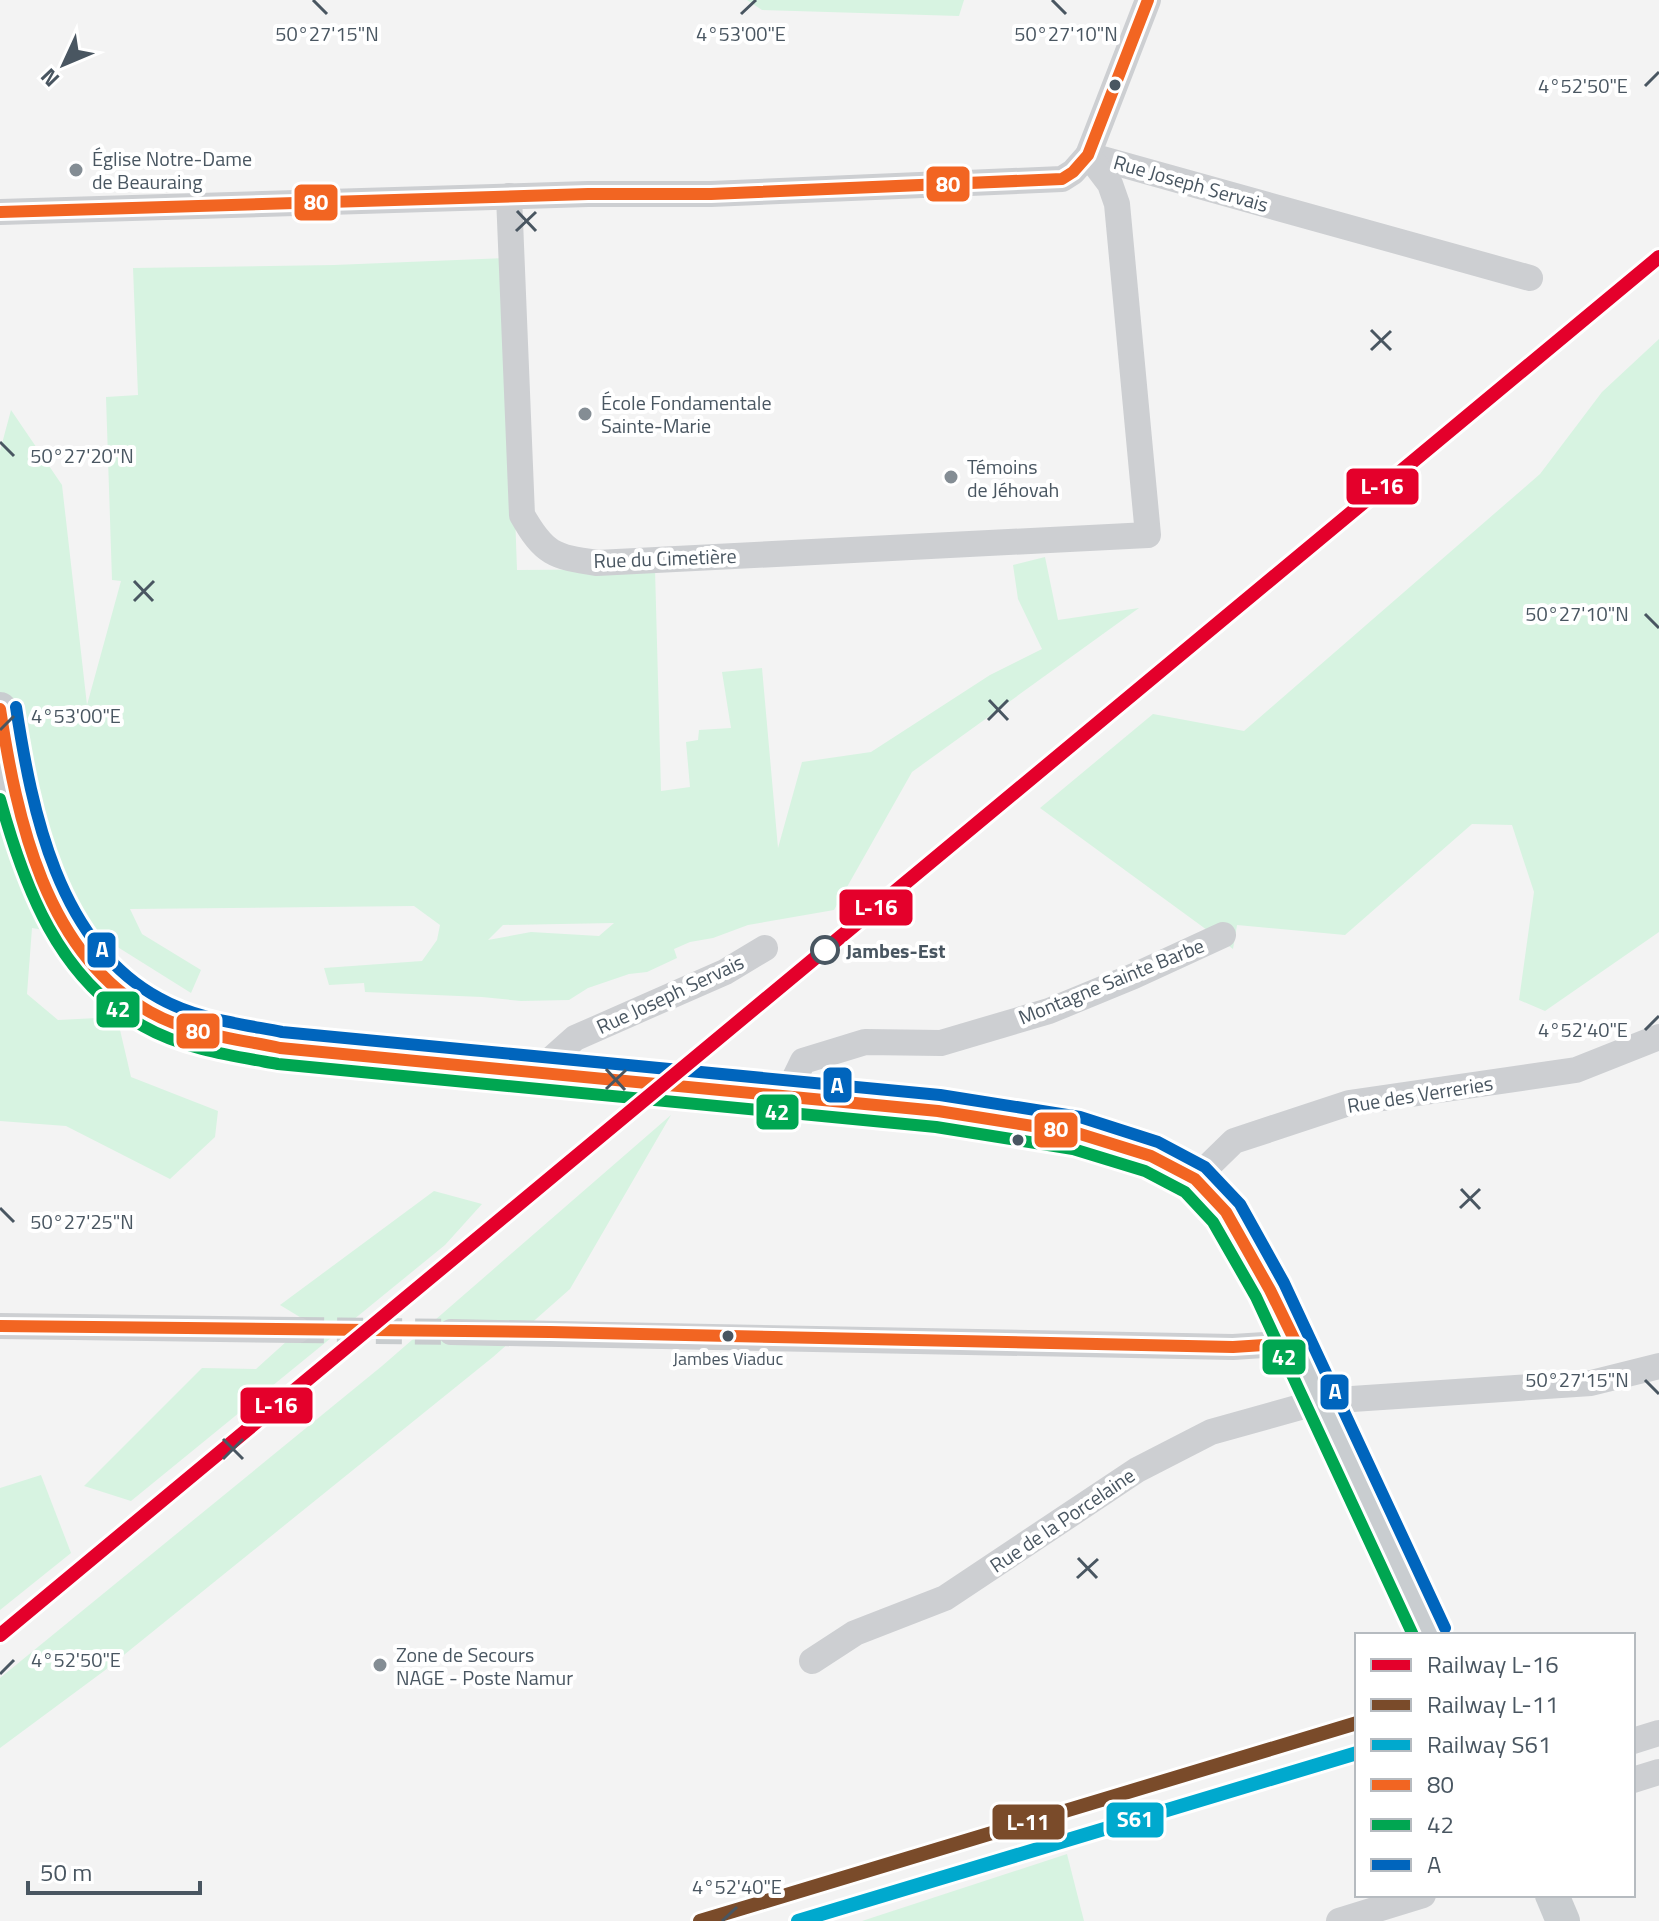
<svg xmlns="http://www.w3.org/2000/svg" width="1659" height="1921" viewBox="0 0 1659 1921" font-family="'Titillium Web',sans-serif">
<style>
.green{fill:#d7f3e1;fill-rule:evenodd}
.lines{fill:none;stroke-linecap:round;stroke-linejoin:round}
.minor-tunnel{stroke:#c8ccce;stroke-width:26;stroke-dasharray:26 13;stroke-linecap:butt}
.minor{stroke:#cdcfd2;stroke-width:26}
.major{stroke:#c9cdd0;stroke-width:34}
.bus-1-casing{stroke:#fff;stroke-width:18}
.bus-2-casing{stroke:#fff;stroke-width:18}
.bus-3-casing{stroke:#fff;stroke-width:18}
.bus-1{stroke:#f26522;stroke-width:12}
.bus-2{stroke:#00a651;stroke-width:12}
.bus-3{stroke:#0065bd;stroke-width:12}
.rail-1-casing{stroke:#fff;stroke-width:20}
.rail-2-casing{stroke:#fff;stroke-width:20}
.rail-3-casing{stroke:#fff;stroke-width:20}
.rail-1{stroke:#e4002b;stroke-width:14}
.rail-2{stroke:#7a4b2a;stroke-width:14}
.rail-3{stroke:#00a9ce;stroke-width:14}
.ticks{fill:none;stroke:#495661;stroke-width:3}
.bus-dot{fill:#495661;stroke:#fff;stroke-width:3}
.poi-dot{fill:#848d94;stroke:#fff;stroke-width:3}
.stop-dot{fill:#fff;stroke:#495661;stroke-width:4}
.labels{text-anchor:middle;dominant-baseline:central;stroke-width:8;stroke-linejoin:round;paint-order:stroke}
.bus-label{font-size:18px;fill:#495661;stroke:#fff}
.poi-label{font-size:20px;fill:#495661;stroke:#fff;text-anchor:start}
.street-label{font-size:20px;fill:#495661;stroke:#fff}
.stop-label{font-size:20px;font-weight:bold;fill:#495661;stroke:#fff;text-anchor:start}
.ticks-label{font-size:20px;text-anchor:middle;fill:#495661;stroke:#fff;stroke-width:8;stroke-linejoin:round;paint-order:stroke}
.line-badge{stroke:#fff;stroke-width:3}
.badge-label{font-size:22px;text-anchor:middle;font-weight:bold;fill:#fff}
</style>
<rect width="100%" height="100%" fill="#f3f3f3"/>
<g class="green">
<polygon points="747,0 964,0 959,16 762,10"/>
<path d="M 506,258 L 517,570 L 655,569 L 661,791 L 690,787 L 686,742 L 698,740 L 699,730 L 731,728 L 722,672 L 762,668 L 778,848 L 802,762 L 871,752 L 990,675 L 1042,649 L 1018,599 L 1013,565 L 1045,557 L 1058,620 L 1139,608 L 912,772 L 834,910 L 748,925 L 713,938 L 690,942 L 674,949 L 677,958 L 647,972 L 629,974 L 588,988 L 569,1000 L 521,1001 L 482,997 L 365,992 L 364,983 L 329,985 L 324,968 L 422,961 L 437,940 L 440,925 L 414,906 L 130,909 L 142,934 L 201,970 L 191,993 L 108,941 L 32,928 L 27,994 L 58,1020 L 117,1017 L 131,1077 L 218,1111 L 215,1137 L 170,1179 L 66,1126 L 0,1121 L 0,451 L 11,410 L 62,485 L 87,705 L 121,581 L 112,580 L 106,397 L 138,395 L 133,268 L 334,265 ZM 614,923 L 599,936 L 531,932 L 488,940 L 503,925 Z"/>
<polygon points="1659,339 1659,932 1545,1011 1519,1000 1534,892 1512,825 1472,824 1345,935 1237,925 1233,949 1040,808 1153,714 1244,731 1540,474 1602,392"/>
<polygon points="671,1115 570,1289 493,1357 104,1671 0,1748 0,1678 382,1366"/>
<polygon points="434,1191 482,1204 445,1245 131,1501 84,1486 202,1368 256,1369 308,1322 280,1305"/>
<polygon points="41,1475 71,1553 0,1610 0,1488"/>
<polygon points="1067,1854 1084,1921 862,1921"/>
</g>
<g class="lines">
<polyline class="minor-tunnel" points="298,1330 451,1332"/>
<g class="minor">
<polyline points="1088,155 1530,278"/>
<path d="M 509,196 L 522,515 C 544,554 554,557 597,563 L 1148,535 L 1117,204 L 1110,184 L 1088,155"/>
<polyline points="0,212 588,194 711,194 1062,179 1073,172 1088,155 1148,0"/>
<polyline points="538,1071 575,1038 725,972 765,948"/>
<polyline points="786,1096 803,1061 865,1042 941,1043 1049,1011 1134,976 1223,935"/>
<polyline points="1195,1179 1234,1141 1349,1103 1576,1070 1659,1037"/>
<polyline points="0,1326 298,1330"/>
<polyline points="451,1332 1233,1347 1296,1343"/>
<polyline points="812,1661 855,1633 945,1598 1137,1470 1211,1432 1322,1401 1591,1383 1659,1366"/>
<polyline points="1633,1741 1659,1733"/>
<polyline points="1633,1780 1659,1772"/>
<polyline points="1339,1921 1423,1895"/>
</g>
<g class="major">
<path d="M 0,709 C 13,811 50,961 150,1012 C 191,1033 236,1039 280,1048 L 938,1111 L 1077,1133 L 1151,1156 L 1195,1179 L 1226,1212 L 1270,1290 L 1431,1635"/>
<polyline points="1552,1895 1563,1921"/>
</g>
<defs>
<g id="bus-1">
<polyline points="0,212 588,194 711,194 1062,179 1073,172 1088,155 1148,0"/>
<path d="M 0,709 C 17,819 45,953 150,1012 C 189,1034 237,1039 280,1048 L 938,1111 L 1077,1133 L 1151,1156 L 1195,1179 L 1226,1212 L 1270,1290 L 1296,1343"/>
<polyline points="0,1326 550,1332 1233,1347 1296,1343"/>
</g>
<path id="bus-2" d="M 0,799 C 24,886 58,979 143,1026 C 183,1049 233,1056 278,1064 L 936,1127 L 1073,1149 L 1145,1171 L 1185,1192 L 1213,1222 L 1256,1297 L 1413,1635"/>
<path id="bus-3" d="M 16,707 C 32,811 58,943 159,998 C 196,1019 241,1024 282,1032 L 940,1095 L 1080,1117 L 1158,1142 L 1205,1167 L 1240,1204 L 1284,1283 L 1445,1628"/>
</defs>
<use href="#bus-1" class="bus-1-casing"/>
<use href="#bus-2" class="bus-2-casing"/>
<use href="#bus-3" class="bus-3-casing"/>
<use href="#bus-1" class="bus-1"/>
<use href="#bus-2" class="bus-2"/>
<use href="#bus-3" class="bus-3"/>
<defs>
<polyline id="rail-1" points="0,1635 1659,257"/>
<polyline id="rail-2" points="700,1921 1357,1723"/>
<polyline id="rail-3" points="798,1921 1357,1753"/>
</defs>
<use href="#rail-1" class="rail-1-casing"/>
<use href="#rail-2" class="rail-2-casing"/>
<use href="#rail-3" class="rail-3-casing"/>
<use href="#rail-1" class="rail-1"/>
<use href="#rail-2" class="rail-2"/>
<use href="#rail-3" class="rail-3"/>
</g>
<path class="ticks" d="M 313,0 L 327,14M 1052,0 L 1066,14M 741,14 L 756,0M 1645,86 L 1659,72M 517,211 L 536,231M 516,231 L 536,212M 1371,330 L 1391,350M 1371,350 L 1391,331M 0,442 L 14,456M 134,581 L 153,601M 134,601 L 154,581M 1645,614 L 1659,628M 989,700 L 1008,720M 988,720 L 1008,700M 0,730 L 14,716M 1645,1030 L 1659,1016M 606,1069 L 625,1090M 606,1089 L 626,1070M 1461,1189 L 1480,1209M 0,1208 L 14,1222M 1460,1208 L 1480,1189M 1645,1380 L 1659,1394M 223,1439 L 243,1459M 223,1459 L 243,1439M 1078,1558 L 1097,1578M 1077,1578 L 1098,1559M 0,1674 L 14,1660M 722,1921 L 737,1907"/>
<g class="bus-dot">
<circle cx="1115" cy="85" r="7"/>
<circle cx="1018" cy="1140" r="7"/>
<circle cx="728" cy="1336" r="7"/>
</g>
<g class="poi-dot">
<circle cx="76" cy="170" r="8"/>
<circle cx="585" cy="414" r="8"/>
<circle cx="951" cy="477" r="8"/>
<circle cx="380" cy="1665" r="8"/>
</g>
<circle class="stop-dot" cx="825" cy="950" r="13"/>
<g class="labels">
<g class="bus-label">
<text x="728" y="1358">Jambes Viaduc</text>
</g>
<g class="poi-label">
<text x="92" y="158">Église Notre-Dame<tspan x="92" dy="23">de Beauraing</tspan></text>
<text x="601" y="402">École Fondamentale<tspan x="601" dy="23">Sainte-Marie</tspan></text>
<text x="967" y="466">Témoins<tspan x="967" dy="23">de Jéhovah</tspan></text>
<text x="396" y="1654">Zone de Secours<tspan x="396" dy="23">NAGE - Poste Namur</tspan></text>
</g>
<g class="street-label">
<text transform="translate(1191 183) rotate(16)">Rue Joseph Servais</text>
<text transform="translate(665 558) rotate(-2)">Rue du Cimetière</text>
<text transform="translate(1111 981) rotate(-22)">Montagne Sainte Barbe</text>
<text transform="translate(670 994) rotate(-25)">Rue Joseph Servais</text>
<text transform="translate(1420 1094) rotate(-9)">Rue des Verreries</text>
<text transform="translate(1062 1520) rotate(-34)">Rue de la Porcelaine</text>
</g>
<g class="stop-label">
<text x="846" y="950">Jambes-Est</text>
</g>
</g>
<g class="ticks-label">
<text x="741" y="41">4°53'00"E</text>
<text x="327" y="41">50°27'15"N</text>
<text x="1066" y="41">50°27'10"N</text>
<text x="1583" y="93">4°52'50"E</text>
<text x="82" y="463">50°27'20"N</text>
<text x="1577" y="621">50°27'10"N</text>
<text x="76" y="723">4°53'00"E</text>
<text x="1583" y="1037">4°52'40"E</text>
<text x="82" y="1229">50°27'25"N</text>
<text x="1577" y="1387">50°27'15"N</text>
<text x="76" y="1667">4°52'50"E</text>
<text x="737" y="1894">4°52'40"E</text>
</g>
<g class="line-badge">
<rect x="925" y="165" width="46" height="38" rx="8" fill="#f26522"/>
<rect x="293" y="183" width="46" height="39" rx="8" fill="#f26522"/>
<rect x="1345" y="467" width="75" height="39" rx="8" fill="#e4002b"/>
<rect x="838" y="888" width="76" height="39" rx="8" fill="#e4002b"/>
<rect x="86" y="931" width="31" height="38" rx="8" fill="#0065bd"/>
<rect x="95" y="990" width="46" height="39" rx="8" fill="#00a651"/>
<rect x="175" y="1012" width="46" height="38" rx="8" fill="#f26522"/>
<rect x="822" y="1066" width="31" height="38" rx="8" fill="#0065bd"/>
<rect x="755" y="1093" width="45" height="38" rx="8" fill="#00a651"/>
<rect x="1033" y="1111" width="46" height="38" rx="8" fill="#f26522"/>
<rect x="1261" y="1338" width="46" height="38" rx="8" fill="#00a651"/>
<rect x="1319" y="1373" width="31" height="38" rx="8" fill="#0065bd"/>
<rect x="239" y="1386" width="75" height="39" rx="8" fill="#e4002b"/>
<rect x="1105" y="1801" width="60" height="38" rx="8" fill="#00a9ce"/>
<rect x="991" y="1803" width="75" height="38" rx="8" fill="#7a4b2a"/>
</g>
<g class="badge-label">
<text x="948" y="192">80</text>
<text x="316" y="210">80</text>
<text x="1382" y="494">L-16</text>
<text x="876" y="915">L-16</text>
<text x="102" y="957">A</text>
<text x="118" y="1017">42</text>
<text x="198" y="1039">80</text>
<text x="837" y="1093">A</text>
<text x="777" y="1120">42</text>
<text x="1056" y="1137">80</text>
<text x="1284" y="1365">42</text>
<text x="1335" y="1399">A</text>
<text x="276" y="1413">L-16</text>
<text x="1135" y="1827">S61</text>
<text x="1028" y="1830">L-11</text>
</g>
<rect x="1355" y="1633" width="280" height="264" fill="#ffffff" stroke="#b6bbc0" stroke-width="2"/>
<rect x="1371" y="1659" width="40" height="12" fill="#e4002b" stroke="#b6bbc0" stroke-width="2"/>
<text x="1427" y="1673" font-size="24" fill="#495661">Railway L-16</text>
<rect x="1371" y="1699" width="40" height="12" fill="#7a4b2a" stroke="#b6bbc0" stroke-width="2"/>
<text x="1427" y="1713" font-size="24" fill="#495661">Railway L-11</text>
<rect x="1371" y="1739" width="40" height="12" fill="#00a9ce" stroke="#b6bbc0" stroke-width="2"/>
<text x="1427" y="1753" font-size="24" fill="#495661">Railway S61</text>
<rect x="1371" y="1779" width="40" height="12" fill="#f26522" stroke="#b6bbc0" stroke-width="2"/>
<text x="1427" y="1793" font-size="24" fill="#495661">80</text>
<rect x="1371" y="1819" width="40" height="12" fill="#00a651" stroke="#b6bbc0" stroke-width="2"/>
<text x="1427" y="1833" font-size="24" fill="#495661">42</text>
<rect x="1371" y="1859" width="40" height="12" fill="#0065bd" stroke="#b6bbc0" stroke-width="2"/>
<text x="1427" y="1873" font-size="24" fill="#495661">A</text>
<g transform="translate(64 64) rotate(226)" stroke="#ffffff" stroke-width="6" paint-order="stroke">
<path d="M0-6L14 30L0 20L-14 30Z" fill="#495661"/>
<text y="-12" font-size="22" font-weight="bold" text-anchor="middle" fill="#495661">N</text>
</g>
<path d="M28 1881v12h172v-12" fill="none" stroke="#495661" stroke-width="4"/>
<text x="40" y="1881" font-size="24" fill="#495661" stroke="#ffffff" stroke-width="6" paint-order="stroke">50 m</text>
</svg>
